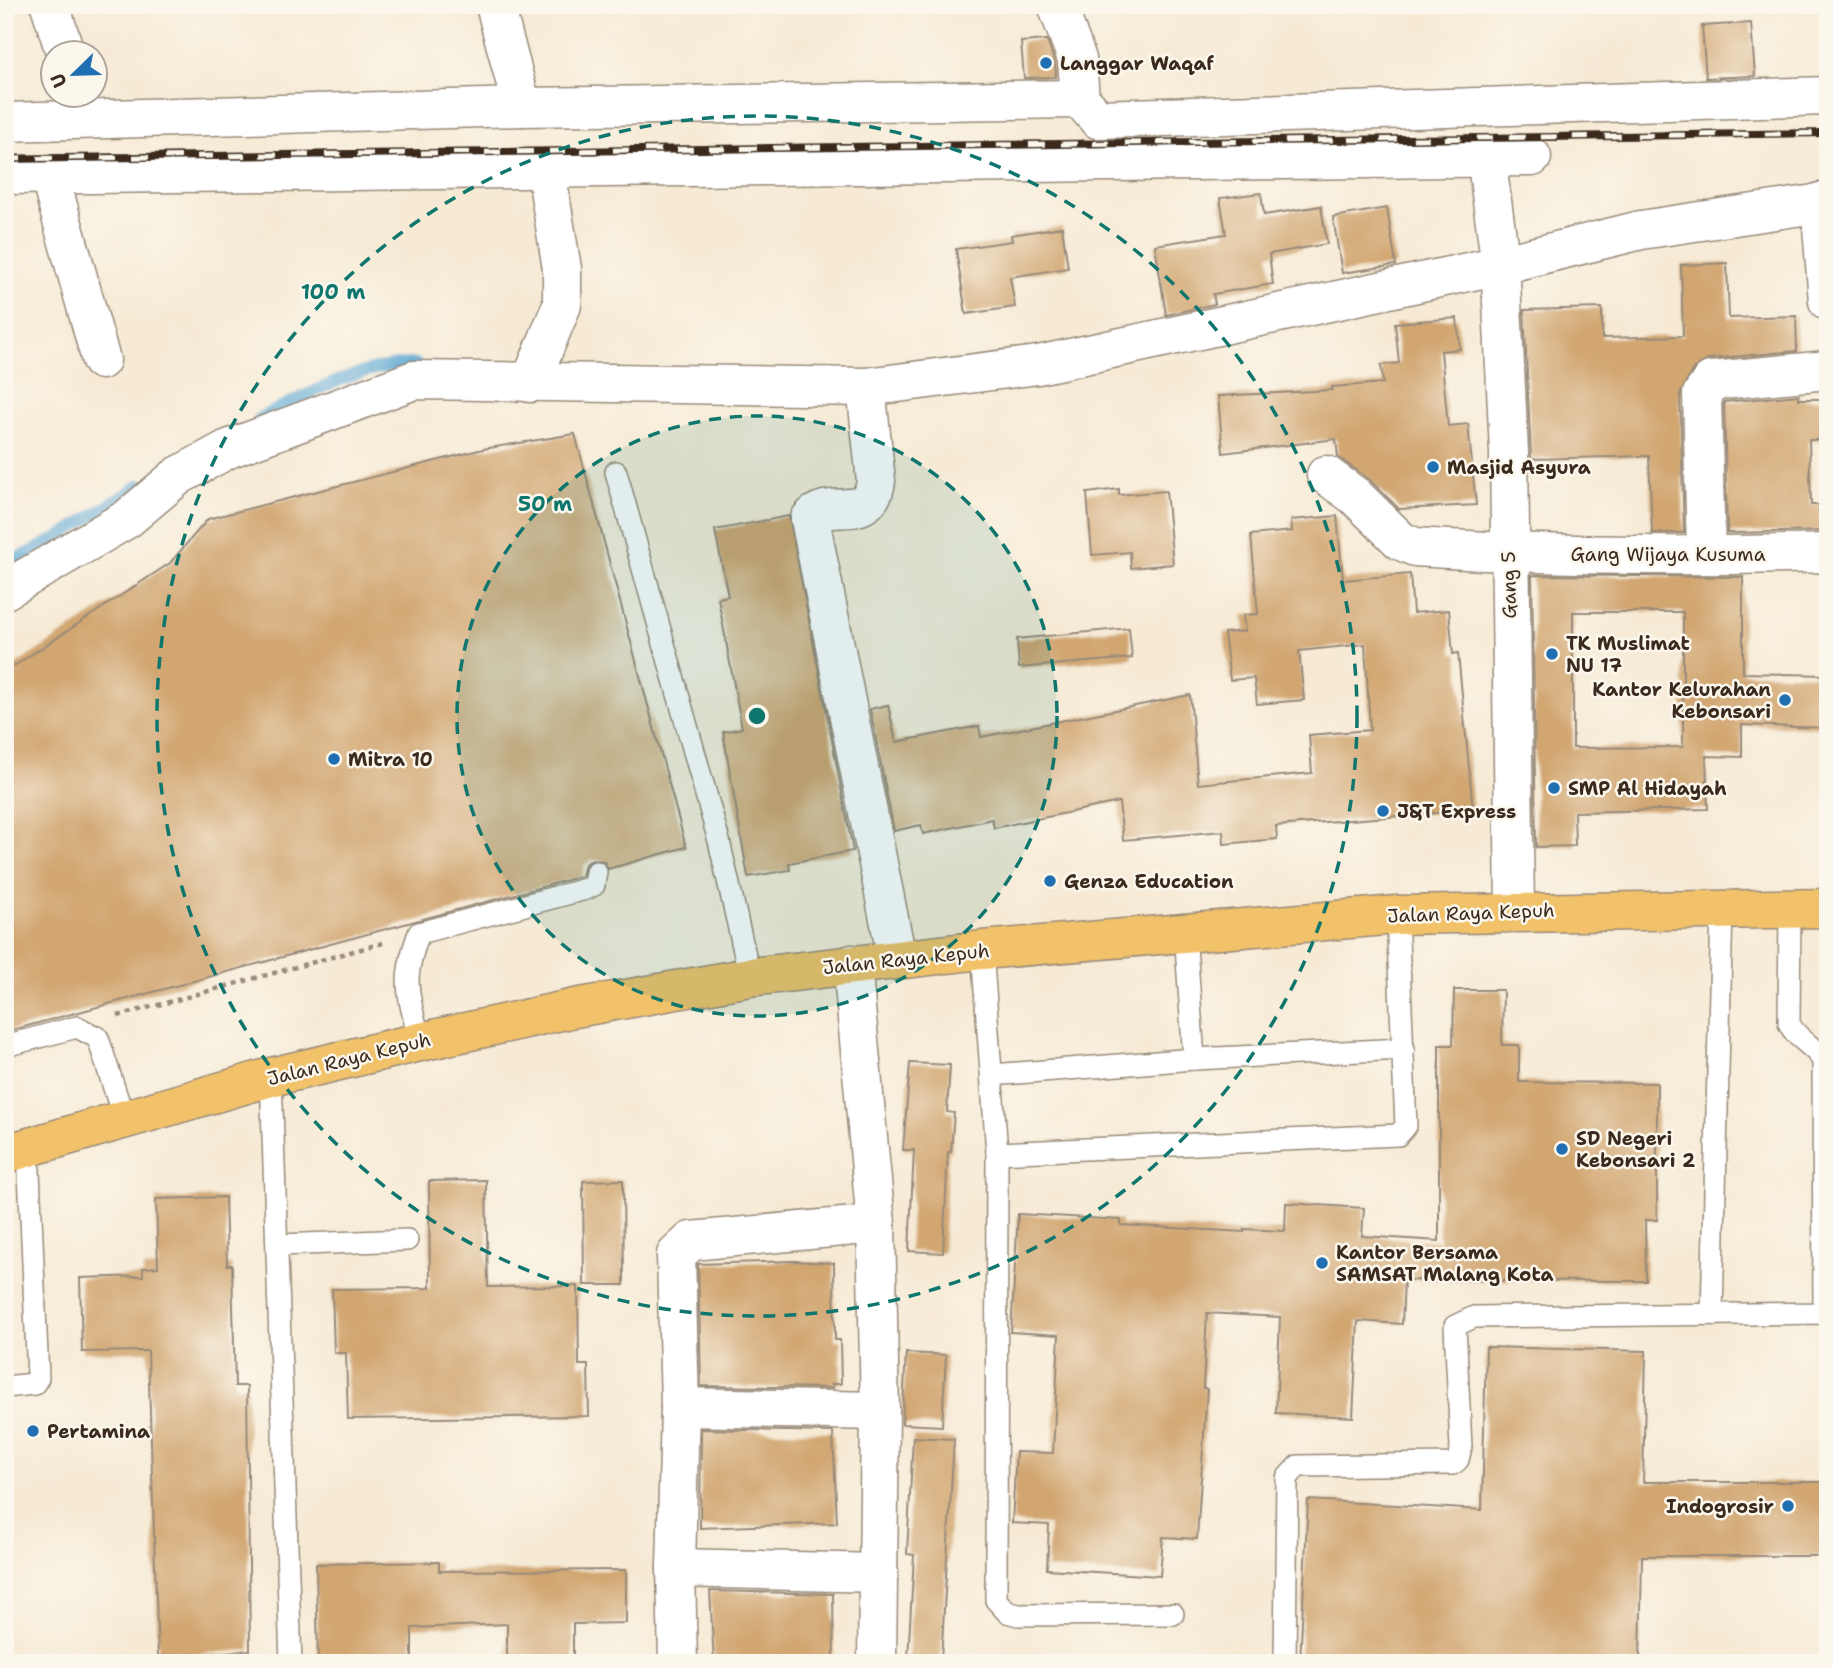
<svg xmlns="http://www.w3.org/2000/svg" width="1833" height="1668" viewBox="0 0 1833 1668" font-family="'Shantell Sans',sans-serif">
<style>
.lines{fill:none;stroke-linecap:round;stroke-linejoin:round}
.stream{stroke:#5aa6d3;stroke-width:12}
.building{fill:#d1a671;fill-rule:evenodd}
.service-casing{stroke:#988a7a;stroke-width:24}
.minor-casing{stroke:#988a7a;stroke-width:41}
.primary-casing{stroke:#988a7a;stroke-width:41}
.path{stroke:#988a7a;stroke-width:4.5;stroke-dasharray:5 5;stroke-linecap:butt}
.service{stroke:#fff;stroke-width:21}
.minor{stroke:#fff;stroke-width:38}
.primary{stroke:#f2c26a;stroke-width:38}
.rail-casing{stroke:#3b2a1e;stroke-width:8}
.rail{stroke:#fbf7ec;stroke-width:5;stroke-dasharray:16;stroke-linecap:butt}
.ring{fill:none;stroke:#0f766e;stroke-width:3.5;stroke-dasharray:12 9}
.poi-dot{fill:#1f6fb2;stroke:#fbf7ec;stroke-width:2.5}
.labels{text-anchor:middle;dominant-baseline:central;stroke-width:5;stroke-linejoin:round;paint-order:stroke}
.poi-label{font-size:19px;font-weight:bold;fill:#3b2a1e;stroke:#fbf7ec;text-anchor:start}
.street-label{font-size:19px;fill:#3b2a1e;stroke:#fbf7ec}
.centre{fill:#0f766e;stroke:#fbf7ec;stroke-width:3.5}
.ring-label{font-size:21px;text-anchor:middle;font-weight:bold;fill:#0f766e;stroke:#fbf7ec;stroke-width:5;stroke-linejoin:round;paint-order:stroke}
</style>
<rect width="100%" height="100%" fill="#fbf7ec"/>
<filter id="ink" filterUnits="userSpaceOnUse"><feTurbulence type="fractalNoise" baseFrequency=".0143" numOctaves="2"/><feDisplacementMap in="SourceGraphic" scale="14" xChannelSelector="R" yChannelSelector="G"/><feConvolveMatrix kernelMatrix="1 2 1 2 8 2 1 2 1" color-interpolation-filters="sRGB"/></filter>
<filter id="wash" filterUnits="userSpaceOnUse"><feTurbulence type="fractalNoise" baseFrequency=".00686" numOctaves="4" result="noise"/><feDisplacementMap in="SourceGraphic" scale="28" xChannelSelector="R" yChannelSelector="G"/><feGaussianBlur stdDeviation="1.57" result="paint"/><feColorMatrix in="noise" values="0 0 0 0 0 0 0 0 0 0 0 0 0 0 0 0 0 1.4 0 .05"/><feComposite in="paint" operator="in"/></filter>
<g filter="url(#wash)">
<rect width="100%" height="100%" fill="#f6ead5"/>
<g class="lines">
<g class="stream">
<path d="M 260,418 C 309,394 360,364 416,364"/>
<polyline points="5,565 59,537 140,485"/>
</g>
</g>
<g id="blocks">
<g class="building">
<polygon points="1751,23 1755,76 1706,78 1702,26"/>
<polygon points="1047,40 1055,64 1056,77 1024,78 1021,42"/>
<polygon points="1261,193 1264,215 1321,206 1327,244 1269,254 1273,284 1213,294 1215,304 1166,315 1155,245 1226,234 1220,198"/>
<polygon points="1387,208 1396,265 1342,273 1333,217"/>
<polygon points="1062,227 1068,268 1010,277 1015,307 966,314 956,249 1012,241 1011,235"/>
<polygon points="1727,263 1729,318 1796,316 1797,351 1709,359 1693,369 1680,395 1684,533 1652,533 1649,456 1531,459 1524,310 1602,308 1602,338 1683,336 1681,265"/>
<polygon points="1457,318 1460,349 1441,351 1448,426 1468,424 1476,505 1399,509 1370,480 1338,457 1336,439 1223,453 1218,396 1332,390 1332,387 1383,383 1381,365 1399,363 1395,323"/>
<polygon points="1799,395 1799,399 1828,399 1828,440 1809,440 1811,505 1828,505 1828,531 1727,533 1724,402"/>
<polygon points="575,434 686,847 608,869 604,861 592,860 585,864 582,876 5,1032 5,672 170,563 208,519 483,449"/>
<polygon points="1119,489 1119,495 1166,491 1173,564 1131,568 1130,552 1092,555 1087,493"/>
<polygon points="789,516 853,851 789,863 790,870 748,877 723,732 742,728 718,598 728,596 715,530"/>
<polygon points="1337,516 1343,580 1410,574 1413,613 1449,610 1453,654 1458,653 1473,810 1276,826 1277,839 1224,844 1223,831 1123,840 1119,802 994,828 992,819 923,834 921,825 894,831 870,709 888,705 896,742 979,726 981,737 1190,695 1198,784 1312,773 1309,735 1370,730 1365,644 1299,651 1304,700 1257,704 1254,678 1230,680 1224,633 1245,631 1243,615 1258,614 1251,535 1292,531 1291,520"/>
<path d="M 1532,575 L 1743,577 L 1743,673 L 1828,675 L 1828,728 L 1742,725 L 1742,757 L 1706,756 L 1708,809 L 1574,812 L 1575,846 L 1536,847 ZM 1573,612 L 1683,612 L 1683,747 L 1573,748 Z"/>
<polygon points="1129,628 1132,658 1019,668 1017,639"/>
<polygon points="1454,990 1503,990 1502,1045 1519,1045 1519,1082 1657,1083 1657,1220 1645,1220 1646,1281 1404,1280 1402,1324 1358,1321 1353,1417 1276,1413 1280,1317 1207,1313 1203,1388 1207,1389 1197,1539 1163,1537 1160,1576 1047,1569 1049,1525 1012,1523 1016,1452 1053,1453 1059,1335 1011,1332 1018,1214 1121,1220 1121,1225 1244,1232 1244,1229 1285,1231 1286,1203 1364,1208 1362,1236 1439,1241 1439,1045 1453,1045"/>
<polygon points="910,1063 950,1065 947,1112 954,1113 951,1152 948,1152 943,1253 909,1251 914,1150 903,1150"/>
<polygon points="486,1180 488,1287 578,1286 579,1365 588,1365 589,1416 348,1419 346,1353 334,1353 332,1289 430,1288 429,1181"/>
<polygon points="623,1180 624,1285 584,1285 583,1181"/>
<polygon points="225,1197 227,1265 232,1265 235,1386 247,1386 250,1650 158,1657 148,1351 82,1352 80,1278 143,1276 143,1268 158,1267 156,1199"/>
<polygon points="793,1261 834,1263 835,1340 840,1340 841,1384 832,1384 833,1388 701,1386 698,1264"/>
<polygon points="1486,1347 1646,1351 1643,1482 1828,1482 1828,1556 1642,1556 1640,1663 1300,1663 1308,1500 1482,1510"/>
<polygon points="906,1353 946,1355 942,1426 902,1424"/>
<polygon points="701,1429 833,1432 837,1523 700,1528"/>
<polygon points="913,1437 954,1439 941,1661 908,1659 914,1555 907,1554"/>
<polygon points="439,1562 439,1571 626,1570 626,1623 573,1624 573,1663 507,1663 507,1624 412,1628 412,1663 318,1663 316,1564"/>
<polygon points="710,1591 833,1594 834,1663 714,1663"/>
</g>
</g>
</g>
<g filter="url(#ink)">
<use href="#blocks" fill-opacity="0" stroke="#988a7a" stroke-width="2"/>
<g class="lines">
<defs>
<g id="service">
<polyline points="616,472 719,841 750,977"/>
<path d="M 1790,908 L 1789,1023 C 1796,1040 1815,1045 1823,1061 L 1824,1313"/>
<polyline points="1185,932 1194,1059"/>
<polyline points="982,950 997,1153 996,1600 1007,1612 1018,1615 1173,1614"/>
<path d="M 420,1042 C 408,992 401,982 419,933 L 586,889 L 594,885 L 596,872"/>
<polyline points="5,1046 77,1027 98,1038 124,1119"/>
<polyline points="992,1075 1194,1059 1404,1049"/>
<polyline points="271,1077 291,1663"/>
<polyline points="997,1153 1398,1135 1406,1126 1397,915"/>
<polyline points="279,1245 407,1240"/>
<polyline points="1712,1314 1722,908"/>
<polyline points="5,1387 34,1384 38,1378 28,1148"/>
<polyline points="1285,1663 1287,1478 1298,1466 1453,1464 1458,1460 1461,1447 1455,1326 1474,1317 1828,1313"/>
</g>
<g id="minor">
<polyline points="50,5 65,52"/>
<polyline points="495,5 522,107"/>
<polyline points="1057,5 1077,59 1080,99 1098,119 1828,96"/>
<polyline points="5,122 522,107 1080,99"/>
<polyline points="1486,157 1500,259 1509,453 1515,911"/>
<polyline points="49,174 101,360"/>
<polyline points="5,175 1532,157"/>
<polyline points="1820,202 1828,301"/>
<polyline points="530,383 562,305 562,269 546,170"/>
<path d="M 866,387 L 876,481 C 869,527 829,495 810,519 L 897,959"/>
<path d="M 1326,475 L 1355,496 L 1401,541 L 1415,547 C 1553,556 1690,557 1828,553"/>
<polyline points="1706,555 1702,394 1711,381 1828,370"/>
<polyline points="5,590 127,519 178,476 228,449 414,380 866,387 1038,365 1500,265 1641,230 1828,202"/>
<polyline points="852,964 876,1224 880,1411 877,1663"/>
<polyline points="680,1407 880,1411"/>
<polyline points="676,1568 879,1573"/>
<polyline points="678,1663 676,1568 680,1407 676,1255 691,1241 876,1224"/>
</g>
<polyline id="primary" points="5,1154 271,1077 420,1042 575,1008 750,977 982,950 1397,915 1828,908"/>
</defs>
<use href="#service" class="service-casing"/>
<use href="#minor" class="minor-casing"/>
<use href="#primary" class="primary-casing"/>
<polyline class="path" points="118,1016 383,943"/>
<use href="#service" class="service"/>
<use href="#minor" class="minor"/>
<use href="#primary" class="primary"/>
<defs>
<polyline id="rail" points="5,159 1828,133"/>
</defs>
<use href="#rail" class="rail-casing"/>
<use href="#rail" class="rail"/>
</g>
</g>
<circle cx="757" cy="716" r="300" fill="#0f766e" fill-opacity=".12"/>
<g class="ring">
<circle cx="757" cy="716" r="300"/>
<circle cx="757" cy="716" r="600"/>
</g>
<g class="poi-dot">
<circle cx="1046" cy="63" r="7"/>
<circle cx="1433" cy="467" r="7"/>
<circle cx="1552" cy="654" r="7"/>
<circle cx="1785" cy="700" r="7"/>
<circle cx="334" cy="759" r="7"/>
<circle cx="1554" cy="788" r="7"/>
<circle cx="1383" cy="811" r="7"/>
<circle cx="1050" cy="881" r="7"/>
<circle cx="1562" cy="1149" r="7"/>
<circle cx="1322" cy="1263" r="7"/>
<circle cx="33" cy="1431" r="7"/>
<circle cx="1788" cy="1506" r="7"/>
</g>
<g class="labels">
<g class="poi-label">
<text x="1060" y="63">Langgar Waqaf</text>
<text x="1447" y="467">Masjid Asyura</text>
<text x="1566" y="643">TK Muslimat<tspan x="1566" dy="22">NU 17</tspan></text>
<text x="1771" y="689" text-anchor="end">Kantor Kelurahan<tspan x="1771" dy="22">Kebonsari</tspan></text>
<text x="348" y="759">Mitra 10</text>
<text x="1568" y="788">SMP Al Hidayah</text>
<text x="1397" y="811">J&amp;T Express</text>
<text x="1064" y="881">Genza Education</text>
<text x="1576" y="1138">SD Negeri<tspan x="1576" dy="22">Kebonsari 2</tspan></text>
<text x="1336" y="1252">Kantor Bersama<tspan x="1336" dy="22">SAMSAT Malang Kota</tspan></text>
<text x="47" y="1431">Pertamina</text>
<text x="1774" y="1506" text-anchor="end">Indogrosir</text>
</g>
<g class="street-label">
<text x="1668" y="554">Gang Wijaya Kusuma</text>
<text transform="translate(1509 585) rotate(-91)">Gang 5</text>
<text transform="translate(1471 913) rotate(-2)">Jalan Raya Kepuh</text>
<text transform="translate(906 959) rotate(-6)">Jalan Raya Kepuh</text>
<text transform="translate(349 1059) rotate(-14)">Jalan Raya Kepuh</text>
</g>
</g>
<circle cx="757" cy="716" r="10" class="centre"/>
<g class="ring-label">
<text x="333" y="299">100 m</text>
<text x="545" y="511">50 m</text>
</g>
<rect width="1833" height="1668" fill="none" stroke="#fbf7ec" stroke-width="28"/>
<g transform="translate(74 74) rotate(247)"><circle r="33" fill="#fbf7ec" stroke="#aea59a" stroke-width="2"/>
<path d="M0-5L12 26L0 18L-12 26Z" fill="#1f6fb2"/>
<text y="-10" font-size="19" font-weight="bold" text-anchor="middle" fill="#3b2a1e">U</text>
</g>
</svg>
